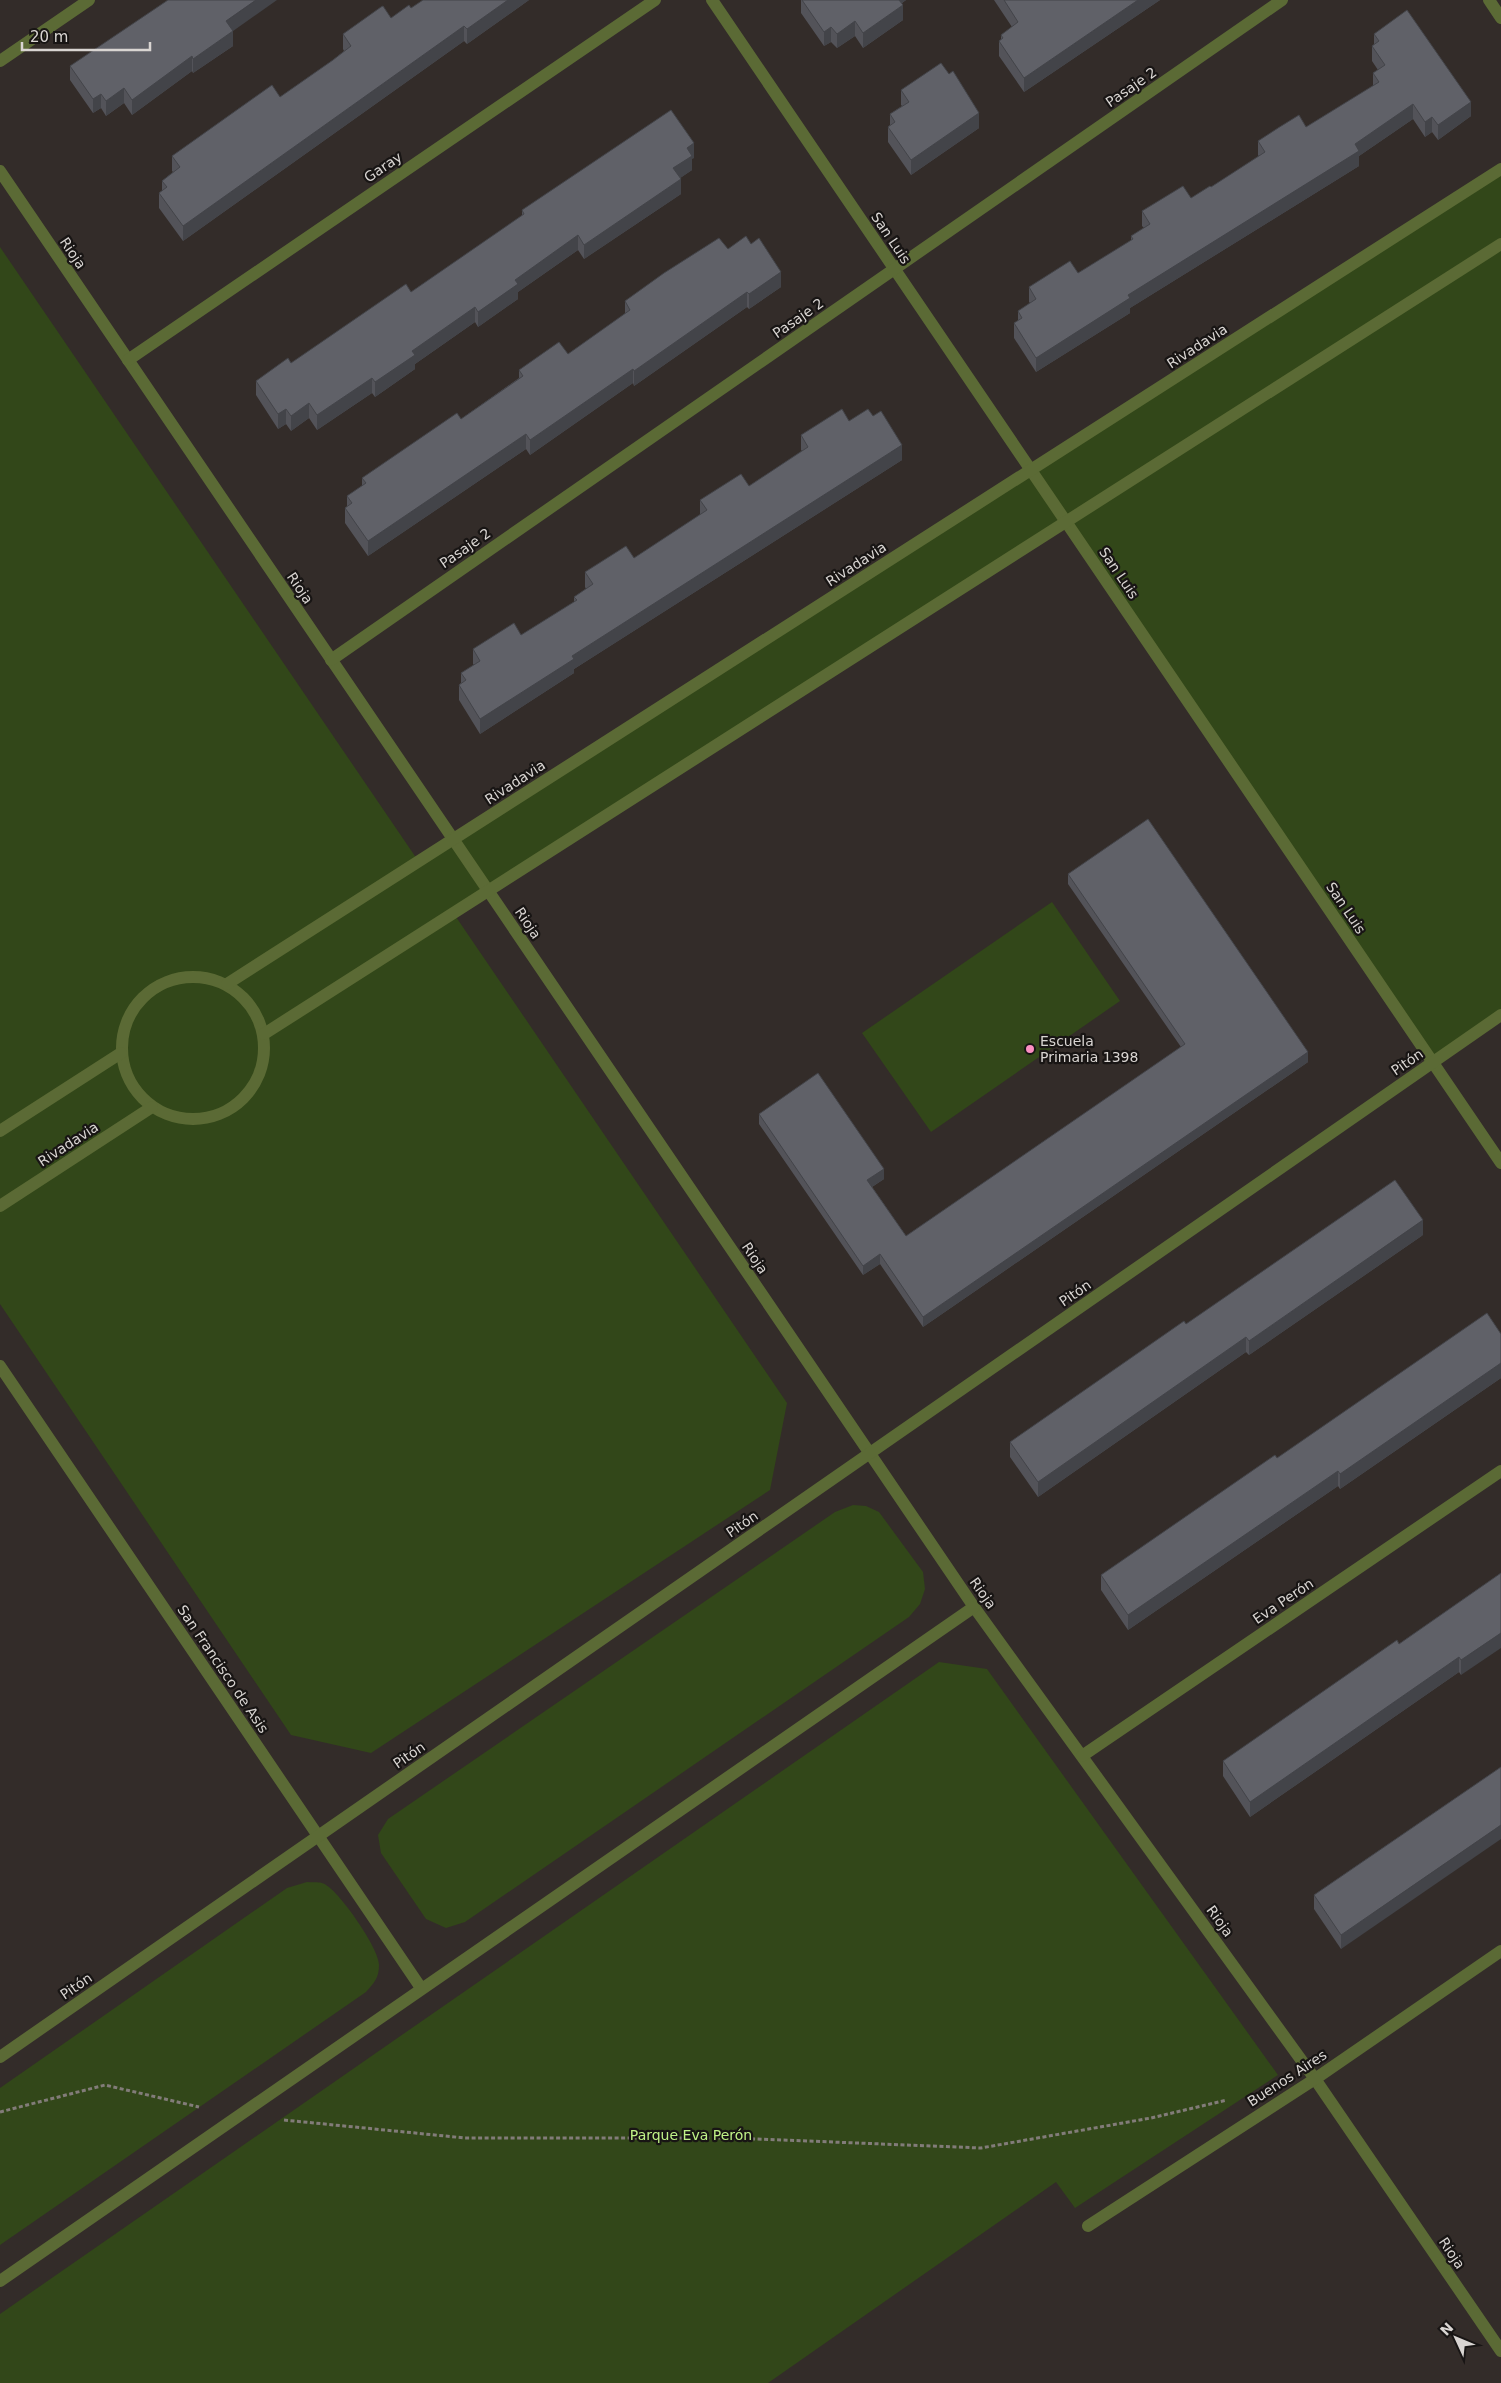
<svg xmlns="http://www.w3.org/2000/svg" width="1501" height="2383" viewBox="0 0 1501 2383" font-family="'DejaVu Sans',sans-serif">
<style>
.green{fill:#324719}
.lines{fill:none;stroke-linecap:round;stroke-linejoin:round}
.path{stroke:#827c79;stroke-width:3;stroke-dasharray:4 2.5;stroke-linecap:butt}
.minor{stroke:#5b6a35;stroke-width:12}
.tertiary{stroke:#5b6a35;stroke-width:12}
.wall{fill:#535359}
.shaded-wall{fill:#434449}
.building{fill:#606168;stroke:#434449}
.poi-dot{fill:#fc8fc1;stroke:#181514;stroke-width:2}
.labels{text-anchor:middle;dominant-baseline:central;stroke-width:4.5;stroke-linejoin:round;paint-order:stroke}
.street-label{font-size:14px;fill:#d9d5d2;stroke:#181514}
.poi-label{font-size:14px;fill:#d9d5d2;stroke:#181514;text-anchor:start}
.park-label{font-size:14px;fill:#c0f287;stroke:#181514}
</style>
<rect width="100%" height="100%" fill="#332c29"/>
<g class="green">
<polygon points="1501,169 1501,1015 1433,1062 1067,522 454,914 787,1403 770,1490 371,1753 291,1735 0,1304 0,247 419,862"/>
<polygon points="1052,902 1120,1001 931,1132 862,1033"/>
<polygon points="853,1505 866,1506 879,1512 923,1572 925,1589 920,1604 909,1617 465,1922 446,1928 426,1919 381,1853 378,1835 388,1819 835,1512"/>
<polygon points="939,1662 987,1669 1278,2075 1075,2208 1056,2182 768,2383 0,2383 0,2314"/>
<path d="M 307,1882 C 313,1883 321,1881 326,1885 C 340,1893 379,1948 379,1965 C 379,1978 374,1983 366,1992 L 0,2245 L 0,2088 L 287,1888 Z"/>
</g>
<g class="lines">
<g class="path">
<polyline points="0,2112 105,2085 199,2107"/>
<polyline points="284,2120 465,2138 733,2138 981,2148 1151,2118 1227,2100"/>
</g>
<g class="minor">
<polyline points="712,0 1501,1163"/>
<polyline points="1489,0 1501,18"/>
<polyline points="0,61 89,0"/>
<polyline points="0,171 974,1607 1315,2079 1501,2351"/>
<polyline points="128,360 655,0"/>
<polyline points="331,660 1282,0"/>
<polyline points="0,1366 421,1988"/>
<polyline points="1082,1756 1501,1471"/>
<polyline points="0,2057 1501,1015"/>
<polyline points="1088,2226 1315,2079 1501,1951"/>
<polyline points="0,2281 974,1607"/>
</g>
<g class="tertiary">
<circle cx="193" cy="1048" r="71"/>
<polyline points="227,984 1501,169"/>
<polyline points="264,1034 1501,244"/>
<polyline points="0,1131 121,1053"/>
<polyline points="0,1206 152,1107"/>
</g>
</g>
<g class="wall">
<polygon points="529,0 467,44 464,41 183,241 159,208 159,193 162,191 162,181 173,172 172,171 172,156 280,97 333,60 344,51 343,49 343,34 391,18 411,8"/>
<polygon points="801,0 906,0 902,3 903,20 863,48 855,36 837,48 831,42 824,46 801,13"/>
<polygon points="994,0 1160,0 1024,92 999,56 999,41 1001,40 1001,35 1012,27"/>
<polygon points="233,31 233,46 193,73 192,71 132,115 124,103 106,116 101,108 93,113 70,80 70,66"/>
<polygon points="1374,34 1471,116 1438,140 1432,132 1425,137 1413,119 1359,156 1359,166 1130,308 1130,313 1036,372 1014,338 1014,323 1018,321 1018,311 1030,303 1029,302 1029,287 1078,273 1131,241 1131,236 1144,228 1142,226 1142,211 1191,198 1211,187 1259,157 1258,155 1258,141 1306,127 1373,86 1373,73 1378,70 1372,61 1372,46 1374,45"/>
<polygon points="901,90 979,128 911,175 888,142 888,127 890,125 890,114 902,106 901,105"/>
<polygon points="694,158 692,159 692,170 680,178 681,194 584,259 578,250 518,292 518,299 478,327 475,322 415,364 415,369 375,397 372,393 317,430 309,418 291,431 286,424 278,429 256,395 256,381 291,363 411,292 522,216 522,210"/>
<polygon points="728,249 781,287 749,309 747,307 634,386 633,383 530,455 526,449 368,556 345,523 345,508 347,507 347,496 362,486 362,478 461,419 519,378 519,370 568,354 625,314 625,301"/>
<polygon points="849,421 902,460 574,669 574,673 480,734 459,700 459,685 461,683 461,673 474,665 473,664 473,649 521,635 574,602 574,597 586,589 585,587 585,572 634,558 700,515 700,500 749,486 802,451 801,450 801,435"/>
<polygon points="1068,874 1308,1062 923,1327 880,1264 863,1275 759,1124 759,1114 884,1179 872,1187 906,1236 1181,1047 1068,884"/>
<polygon points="1423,1235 1249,1355 1246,1352 1038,1497 1010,1457 1010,1442 1186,1324"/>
<polygon points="1501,1334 1501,1378 1340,1489 1338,1486 1128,1630 1101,1590 1101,1575 1277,1458"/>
<polygon points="1501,1573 1461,1675 1459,1672 1250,1817 1223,1776 1223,1761 1399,1644"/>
<polygon points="1501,1767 1341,1949 1314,1909 1314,1895"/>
</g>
<g class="shaded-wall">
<polygon points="256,0 277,0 226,36 226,21"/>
<polygon points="508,0 529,0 467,44 467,29"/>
<polygon points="894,0 906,0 894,8"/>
<polygon points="1138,0 1160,0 1024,92 1024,78"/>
<polygon points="903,5 903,20 863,48 863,33"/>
<polygon points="855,21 855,36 837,48 837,34"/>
<polygon points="464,26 464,41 183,241 183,226"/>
<polygon points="831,27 831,42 824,46 824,32"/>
<polygon points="233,31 233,46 193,73 193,59"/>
<polygon points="192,56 192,71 132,115 132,100"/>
<polygon points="124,88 124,103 106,116 106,101"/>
<polygon points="101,94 101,108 93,113 93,99"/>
<polygon points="1471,102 1471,116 1438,140 1438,125"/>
<polygon points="1413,104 1413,119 1359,156 1359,166 1130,308 1130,313 1036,372 1036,358 1128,295 1355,144"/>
<polygon points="979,113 979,128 911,175 911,160"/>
<polygon points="1432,117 1432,132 1425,137 1425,122"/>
<polygon points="694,143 694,158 692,159 692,170 673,183 673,168 687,148"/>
<polygon points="681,179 681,194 584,259 584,245"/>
<polygon points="578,235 578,250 518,292 518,299 478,327 478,312 515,280"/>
<polygon points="781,272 781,287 749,309 749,294"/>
<polygon points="747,292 747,307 634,386 634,371"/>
<polygon points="475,307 475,322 415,364 415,369 375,397 375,382 412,351"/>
<polygon points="633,369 633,383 530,455 530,440"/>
<polygon points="372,378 372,393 317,430 317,415"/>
<polygon points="309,403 309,418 291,431 291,416"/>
<polygon points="286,409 286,424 278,429 278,414"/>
<polygon points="526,434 526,449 368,556 368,541"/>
<polygon points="902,445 902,460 574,669 574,673 480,734 480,719 572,656"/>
<polygon points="1308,1052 1308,1062 923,1327 923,1317"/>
<polygon points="884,1169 884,1179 867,1190 867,1180"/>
<polygon points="1423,1220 1423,1235 1249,1355 1249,1341"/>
<polygon points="880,1254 880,1264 863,1275 863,1266"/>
<polygon points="1246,1337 1246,1352 1038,1497 1038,1482"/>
<polygon points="1501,1363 1501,1378 1340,1489 1340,1474"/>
<polygon points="1338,1471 1338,1486 1128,1630 1128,1615"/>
<polygon points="1501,1633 1501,1648 1461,1675 1461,1660"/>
<polygon points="1459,1657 1459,1672 1250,1817 1250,1802"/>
<polygon points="1501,1825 1501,1839 1341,1949 1341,1935"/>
</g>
<g class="building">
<polygon points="168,0 256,0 226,21 233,31 193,59 192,56 132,100 124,88 106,101 101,94 93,99 70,66"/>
<polygon points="423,0 508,0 467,29 464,26 183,226 159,193 167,187 162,181 180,167 172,156 272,85 280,97 333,60 351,46 343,34 381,7 383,6 391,18 409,5 411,8"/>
<polygon points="802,0 899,0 903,5 863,33 855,21 837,34 831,27 824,32"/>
<polygon points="1004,0 1138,0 1024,78 999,41 1003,38 1001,35 1018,22"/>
<polygon points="1407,10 1471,102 1438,125 1432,117 1425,122 1413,104 1355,144 1359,151 1128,295 1130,298 1036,358 1014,323 1022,318 1018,311 1036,299 1029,287 1070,261 1078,273 1133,239 1131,236 1150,224 1142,211 1183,186 1191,198 1210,186 1211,187 1265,152 1258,141 1278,128 1299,115 1306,127 1379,82 1373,73 1385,65 1372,46 1379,41 1374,34"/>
<polygon points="941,63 949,74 953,71 979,113 911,160 888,127 895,122 890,114 909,102 901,90"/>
<polygon points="671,110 694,143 687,148 692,156 673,168 681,179 584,245 578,235 515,280 518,284 478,312 475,307 412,351 415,355 375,382 372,378 317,415 309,403 291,416 286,409 278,414 256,381 288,358 291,363 406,284 411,292 524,214 522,210"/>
<polygon points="746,236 751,244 759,238 781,272 749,294 747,292 634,371 633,369 530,440 526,434 368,541 345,508 352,503 347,496 366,483 362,478 457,413 461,419 523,376 519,370 559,342 568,354 630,310 625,301 664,273 719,238 728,249"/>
<polygon points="842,409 849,421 868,409 873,416 881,411 902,445 572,656 574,659 480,719 459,685 466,680 461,673 480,661 473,649 514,623 521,635 577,600 574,597 593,584 585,572 626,546 634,558 707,510 700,500 741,474 749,486 808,447 801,435"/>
<polygon points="1148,819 1308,1052 923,1317 880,1254 863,1266 759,1114 818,1073 884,1169 867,1180 906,1236 1185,1044 1068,874"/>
<polygon points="1395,1180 1423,1220 1249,1341 1246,1337 1038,1482 1010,1442 1184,1321 1186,1324"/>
<polygon points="1487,1313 1501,1334 1501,1363 1340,1474 1338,1471 1128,1615 1101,1575 1275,1455 1277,1458"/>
<polygon points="1501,1573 1501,1633 1461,1660 1459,1657 1250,1802 1223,1761 1397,1640 1399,1644"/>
<polygon points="1501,1767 1501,1825 1341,1935 1314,1895"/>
</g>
<circle class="poi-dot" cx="1030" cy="1049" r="5"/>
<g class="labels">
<g class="street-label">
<text transform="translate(1131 87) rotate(-35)">Pasaje 2</text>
<text transform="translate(383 167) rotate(-34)">Garay</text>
<text transform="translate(891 238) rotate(56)">San Luis</text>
<text transform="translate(73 253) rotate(56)">Rioja</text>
<text transform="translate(798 318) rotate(-35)">Pasaje 2</text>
<text transform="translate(1197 346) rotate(-33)">Rivadavia</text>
<text transform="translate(465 548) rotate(-35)">Pasaje 2</text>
<text transform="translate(856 564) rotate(-33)">Rivadavia</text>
<text transform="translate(1119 573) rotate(56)">San Luis</text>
<text transform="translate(300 588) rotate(56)">Rioja</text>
<text transform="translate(515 782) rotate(-33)">Rivadavia</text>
<text transform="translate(1346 908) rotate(56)">San Luis</text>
<text transform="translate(528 923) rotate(56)">Rioja</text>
<text transform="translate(1407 1062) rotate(-35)">Pitón</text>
<text transform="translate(68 1144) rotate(-33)">Rivadavia</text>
<text transform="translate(755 1258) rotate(56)">Rioja</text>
<text transform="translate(1075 1293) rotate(-35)">Pitón</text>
<text transform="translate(742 1524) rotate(-35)">Pitón</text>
<text transform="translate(983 1593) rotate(55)">Rioja</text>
<text transform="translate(1283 1601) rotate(-34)">Eva Perón</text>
<text transform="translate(223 1669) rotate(56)">San Francisco de Asis</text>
<text transform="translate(409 1755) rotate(-35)">Pitón</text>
<text transform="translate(1220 1921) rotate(54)">Rioja</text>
<text transform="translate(76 1986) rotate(-35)">Pitón</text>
<text transform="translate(1287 2078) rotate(-33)">Buenos Aires</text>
<text transform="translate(1452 2253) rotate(56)">Rioja</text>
</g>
<g class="poi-label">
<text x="1040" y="1041">Escuela<tspan x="1040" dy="16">Primaria 1398</tspan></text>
</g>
<g class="park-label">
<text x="691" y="2135">Parque Eva Perón</text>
</g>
</g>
<g transform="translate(1456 2338) rotate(314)" stroke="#181514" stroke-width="4" paint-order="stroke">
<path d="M0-4L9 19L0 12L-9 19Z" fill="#d9d5d2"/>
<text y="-8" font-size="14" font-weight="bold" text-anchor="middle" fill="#d9d5d2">N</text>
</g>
<path d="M22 42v8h128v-8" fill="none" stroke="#d9d5d2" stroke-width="2.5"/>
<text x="30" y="42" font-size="15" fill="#d9d5d2" stroke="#181514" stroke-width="4" paint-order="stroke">20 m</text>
</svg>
